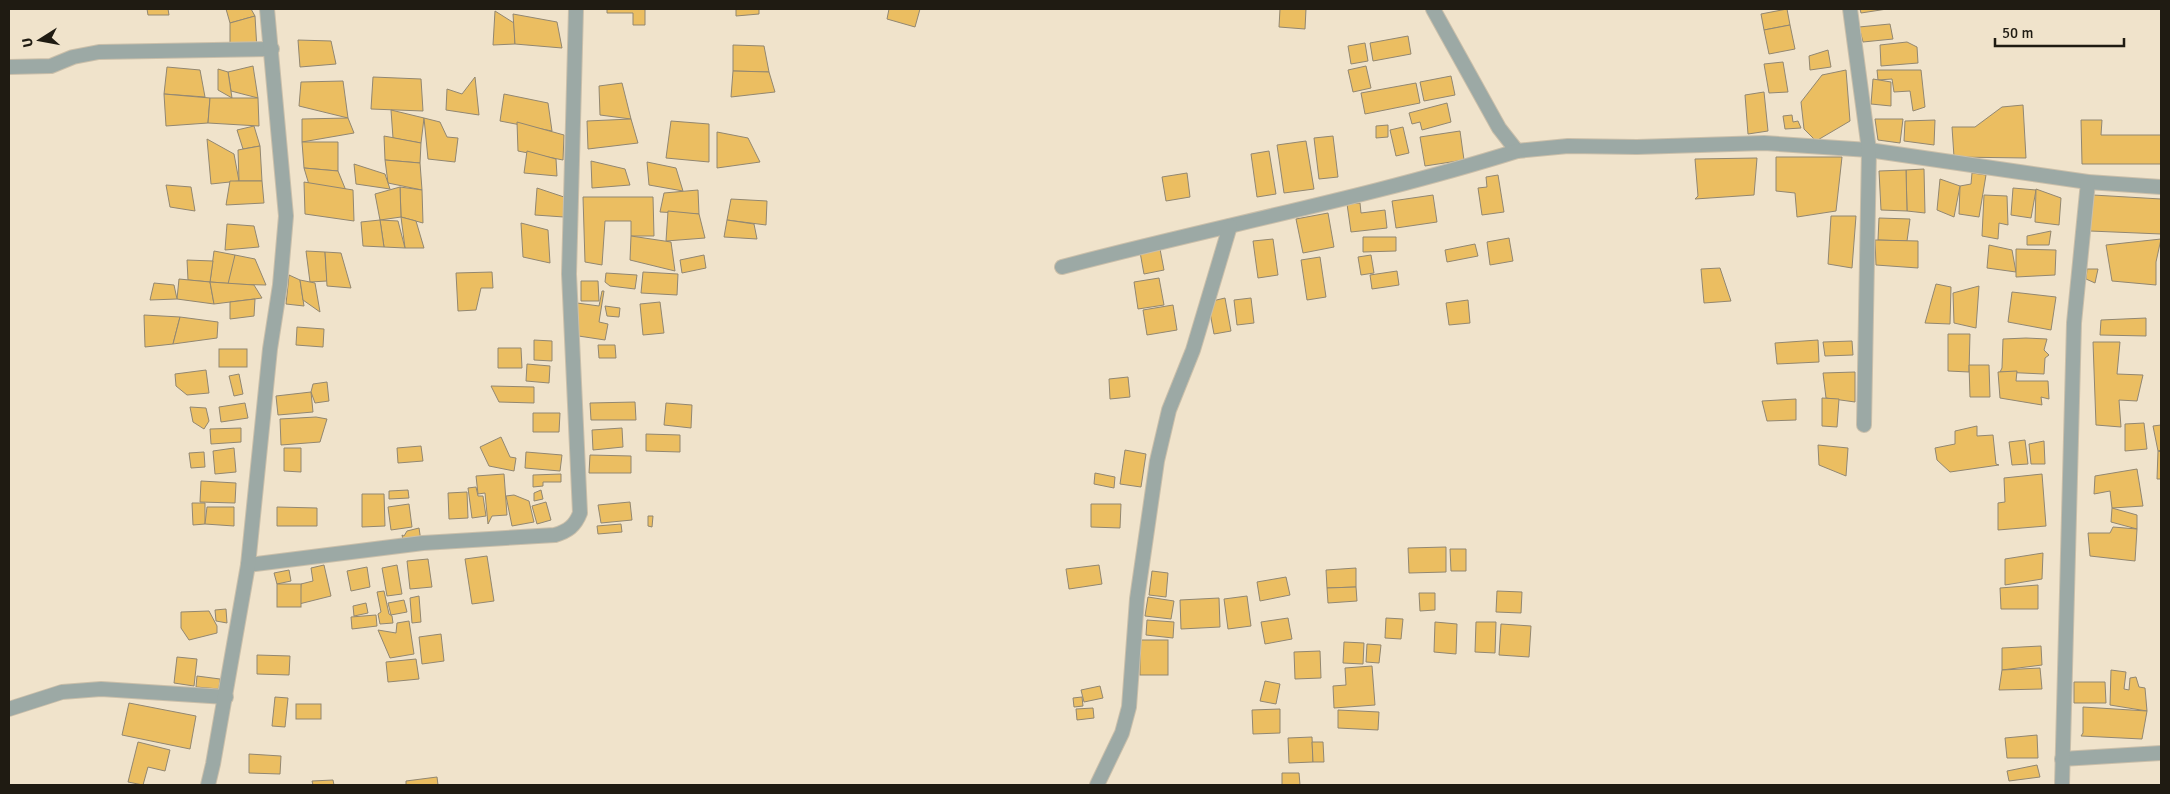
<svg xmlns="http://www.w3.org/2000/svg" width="2170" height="794" viewBox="0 0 2170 794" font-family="Signika,sans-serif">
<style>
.building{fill:#ebbe61;stroke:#928771}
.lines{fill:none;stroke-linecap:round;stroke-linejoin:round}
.street-casing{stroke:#cabfaa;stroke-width:16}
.street{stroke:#9ca9a5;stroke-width:14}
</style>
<rect width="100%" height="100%" fill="#f0e3cb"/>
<g class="building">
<polygon points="147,9 168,9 169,15 148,15"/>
<polygon points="226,9 251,9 255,16 230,23"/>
<polygon points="607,9 645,9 645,25 633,25 633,13 607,13"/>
<polygon points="736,9 759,9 759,14 736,16"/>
<polygon points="889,9 920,9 915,27 887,19"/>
<polygon points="1280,9 1306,9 1305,29 1279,27"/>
<polygon points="1787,9 1790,25 1764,30 1761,14"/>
<polygon points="1860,9 1887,9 1861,13"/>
<polygon points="495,11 514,23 515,44 493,45"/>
<polygon points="513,14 557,22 562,48 515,44"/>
<polygon points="255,16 257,50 230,48 230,23"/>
<polygon points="1890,24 1893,39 1863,42 1859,27"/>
<polygon points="1790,25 1795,49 1769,54 1764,30"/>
<polygon points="1408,36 1411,54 1373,61 1370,43"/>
<polygon points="298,40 331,41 336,64 300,67"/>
<polygon points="1907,42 1917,47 1918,63 1881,66 1880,45"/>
<polygon points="1365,43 1368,61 1351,64 1348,46"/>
<polygon points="733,45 764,46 769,72 733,71"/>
<polygon points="1828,50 1831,67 1810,70 1809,56"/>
<polygon points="1783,62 1788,92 1769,93 1764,64"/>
<polygon points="253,66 258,98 231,91 228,72"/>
<polygon points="1366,66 1371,88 1353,92 1348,70"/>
<polygon points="167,67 200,70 205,97 164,94"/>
<polygon points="218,69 228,72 232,98 218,90"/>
<polygon points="1846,70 1850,121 1816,141 1804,129 1801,102 1822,75"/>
<polygon points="1877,70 1921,70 1925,107 1913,111 1910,91 1894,92 1892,79 1878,80"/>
<polygon points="733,71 769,72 775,92 731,97"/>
<polygon points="1451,76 1455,95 1424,101 1420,82"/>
<polygon points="373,77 421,79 423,111 371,109"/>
<polygon points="475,77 479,115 446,110 447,89 462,94"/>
<polygon points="1873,79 1891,82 1891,106 1871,104"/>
<polygon points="343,81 348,118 299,106 301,82"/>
<polygon points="622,83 631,119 600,115 599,86"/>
<polygon points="1416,83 1420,103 1365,114 1361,93"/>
<polygon points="1764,92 1768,131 1748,134 1745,95"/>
<polygon points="164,94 210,98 208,123 166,126"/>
<polygon points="504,94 548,103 552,131 500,121"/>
<polygon points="210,98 258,98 259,126 208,123"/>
<polygon points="1447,103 1451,122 1422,130 1420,122 1412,124 1409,113"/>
<polygon points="2023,105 2026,158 1954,157 1952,127 1975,127 2002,107"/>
<polygon points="391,110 424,118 421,143 393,138"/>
<polygon points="1792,115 1793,122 1798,121 1801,128 1785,129 1783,116"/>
<polygon points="348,118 354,133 302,142 302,119"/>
<polygon points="424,118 440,122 447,137 458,138 455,162 428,159"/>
<polygon points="631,119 638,143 588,149 587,121"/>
<polygon points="1875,119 1903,119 1900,143 1878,140"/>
<polygon points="1935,120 1934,145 1904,141 1905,121"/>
<polygon points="2081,120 2102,120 2101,135 2161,135 2161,164 2082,164"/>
<polygon points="671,121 709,124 709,162 666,158"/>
<polygon points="517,122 564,135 563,160 518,151"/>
<polygon points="1388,125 1388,137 1376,138 1376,126"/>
<polygon points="254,126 260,146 243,149 237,130"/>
<polygon points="1403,127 1409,153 1396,156 1390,130"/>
<polygon points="1460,131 1464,160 1425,166 1420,137"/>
<polygon points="717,132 748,138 760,162 717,168"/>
<polygon points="384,136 421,143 420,163 385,160"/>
<polygon points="1333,136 1338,177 1319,179 1314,138"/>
<polygon points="207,139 234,154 239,181 211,184"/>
<polygon points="1306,141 1314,189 1284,193 1277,145"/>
<polygon points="302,142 338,142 338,171 304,168"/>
<polygon points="260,146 262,181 239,181 238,150"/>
<polygon points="527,151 556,159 557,176 524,173"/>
<polygon points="1269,151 1276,194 1257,197 1251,154"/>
<polygon points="1776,157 1842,157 1836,211 1797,217 1795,193 1776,191"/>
<polygon points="1757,158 1754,195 1695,199 1698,196 1695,159"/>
<polygon points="385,160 420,163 422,190 388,183"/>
<polygon points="591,161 625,169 630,185 592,188"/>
<polygon points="647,162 676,168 683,191 649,185"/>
<polygon points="354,164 385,174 390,189 356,184"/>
<polygon points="304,168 338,171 349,198 310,188"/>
<polygon points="1924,169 1925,213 1907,211 1906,170"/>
<polygon points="1906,170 1907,211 1881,210 1879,171"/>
<polygon points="1187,173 1190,197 1166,201 1162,177"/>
<polygon points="1972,173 1986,175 1979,217 1959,214 1960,186 1971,184"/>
<polygon points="1498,175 1504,212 1482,215 1478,188 1487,187 1486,177"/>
<polygon points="1940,179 1960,186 1954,217 1937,210"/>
<polygon points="230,181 262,181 264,203 226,205"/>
<polygon points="304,182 353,190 354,221 305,214"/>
<polygon points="166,185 191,187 195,211 170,207"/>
<polygon points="400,187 422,190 423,223 401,217"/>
<polygon points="400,187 401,217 380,220 375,194"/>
<polygon points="537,188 564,197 564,217 535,215"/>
<polygon points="2013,188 2036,190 2031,218 2011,215"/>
<polygon points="2036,189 2061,198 2059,225 2035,222"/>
<polygon points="698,190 699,214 660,212 664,193"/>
<polygon points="1433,195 1437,222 1396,228 1392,201"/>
<polygon points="1984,195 2007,196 2008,225 1999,223 1998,239 1982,236"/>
<polygon points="2093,195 2161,199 2161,234 2090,231"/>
<polygon points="583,197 653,197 654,236 631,236 631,221 605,221 602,265 585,262"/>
<polygon points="731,199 767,201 766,225 727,220"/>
<polygon points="1360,203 1361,213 1385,210 1387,228 1351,232 1347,204"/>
<polygon points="668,211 699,214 705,238 666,241"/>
<polygon points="1328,213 1334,247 1303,253 1296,219"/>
<polygon points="1831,216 1856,216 1852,268 1828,264"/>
<polygon points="401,217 416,221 424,248 405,248"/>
<polygon points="1879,218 1910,219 1907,241 1878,240"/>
<polygon points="380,220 398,221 405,248 384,247"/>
<polygon points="380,220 384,247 363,246 361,222"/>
<polygon points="727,220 754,224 757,239 724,237"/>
<polygon points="521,223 548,230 550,263 523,257"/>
<polygon points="227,224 254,226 259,247 225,250"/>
<polygon points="2051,231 2049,245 2027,245 2027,236"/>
<polygon points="631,236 671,242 675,271 630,260"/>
<polygon points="1363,237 1396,237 1396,251 1363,252"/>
<polygon points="1509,238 1513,261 1490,265 1487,242"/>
<polygon points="1273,239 1278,275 1258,278 1253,241"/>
<polygon points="2161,239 2156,262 2156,285 2112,281 2106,245"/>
<polygon points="1875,240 1918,241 1918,268 1876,265"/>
<polygon points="1475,244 1478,256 1447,262 1445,250"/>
<polygon points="1989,245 2012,250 2016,272 1987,268"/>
<polygon points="1160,249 1164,270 1144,274 1140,252"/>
<polygon points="2016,249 2056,250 2055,275 2016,277"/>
<polygon points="214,251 235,255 236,284 210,282"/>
<polygon points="306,251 325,252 327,281 310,282"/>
<polygon points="325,252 341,253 351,288 327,286"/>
<polygon points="235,255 255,259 266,285 228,284"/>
<polygon points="704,255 706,268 682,273 680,260"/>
<polygon points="1371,255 1374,273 1361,275 1358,257"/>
<polygon points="1320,257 1326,297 1307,300 1301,260"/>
<polygon points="187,260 213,261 210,282 188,280"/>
<polygon points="1720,268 1731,301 1704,303 1701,269"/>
<polygon points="2087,269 2098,269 2095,283 2086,279"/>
<polygon points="1397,271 1399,285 1372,289 1370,275"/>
<polygon points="492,272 493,288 481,288 476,310 458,311 456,273"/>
<polygon points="643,272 678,274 677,295 641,293"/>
<polygon points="606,273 637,275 635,289 610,286 605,282"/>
<polygon points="289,275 300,280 304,306 286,304"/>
<polygon points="1159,278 1164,305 1138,309 1134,282"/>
<polygon points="179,279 210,282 214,304 177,299"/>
<polygon points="300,280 315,283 320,312 303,300"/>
<polygon points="581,281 598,281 599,301 581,301"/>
<polygon points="210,282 254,285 262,298 214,304"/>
<polygon points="154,283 174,285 177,299 150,300"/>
<polygon points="1936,284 1951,287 1950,324 1925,323"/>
<polygon points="1979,286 1976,328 1954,323 1953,293"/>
<polygon points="602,291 604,291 599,322 608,324 605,340 572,335 577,303 599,306"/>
<polygon points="2012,292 2056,297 2051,330 2008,322"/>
<polygon points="1225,298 1231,331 1214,334 1208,302"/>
<polygon points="1251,298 1254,323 1237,325 1234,300"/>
<polygon points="255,299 254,316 230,319 230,302"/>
<polygon points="1468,300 1470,323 1449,325 1446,303"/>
<polygon points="660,302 664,333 643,335 640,304"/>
<polygon points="1173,305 1177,330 1147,335 1143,310"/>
<polygon points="605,306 620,308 619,317 607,316"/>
<polygon points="144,315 180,317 173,344 145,347"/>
<polygon points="180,317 218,322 217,338 173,344"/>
<polygon points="2146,318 2146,336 2100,335 2101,320"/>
<polygon points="297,327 324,329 323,347 296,345"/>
<polygon points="1948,334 1970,334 1969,372 1948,371"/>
<polygon points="2026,338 2047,339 2044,350 2049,355 2045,358 2044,374 2000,372 2002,368 2003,339"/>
<polygon points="534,340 552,341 552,361 534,360"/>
<polygon points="1818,340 1819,362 1777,364 1775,343"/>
<polygon points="1852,341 1853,355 1825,356 1823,342"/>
<polygon points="2093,342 2120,342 2117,374 2143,375 2137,401 2119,400 2121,427 2096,425"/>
<polygon points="598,345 615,345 616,358 599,358"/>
<polygon points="498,348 521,348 522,368 498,368"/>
<rect x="219" y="349" width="28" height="18"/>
<polygon points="527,364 550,366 549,383 526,381"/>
<polygon points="1969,365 1989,365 1990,397 1970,397"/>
<polygon points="206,370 209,393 187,395 176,386 175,374"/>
<polygon points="2017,371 2016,381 2048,381 2049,399 2041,397 2042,405 2000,398 1998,372"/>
<polygon points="1855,372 1855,402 1826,398 1823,373"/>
<polygon points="239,374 243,394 234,396 229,376"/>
<polygon points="1128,377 1130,397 1110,399 1109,379"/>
<polygon points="327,382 329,401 315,403 311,392 313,384"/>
<polygon points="491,386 534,387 534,403 499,402"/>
<polygon points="311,392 313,412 278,415 276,396"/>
<polygon points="1822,398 1839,399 1837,427 1822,426"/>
<polygon points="1796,399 1796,420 1767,421 1762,401"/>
<polygon points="635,402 636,420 591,420 590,403"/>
<polygon points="245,403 248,418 221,422 219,407"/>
<polygon points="666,403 692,405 691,428 664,425"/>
<polygon points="190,407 206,408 209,421 204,429 193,422"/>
<polygon points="533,413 560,413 559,432 533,432"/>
<polygon points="316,417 327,419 320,442 281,445 280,419"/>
<polygon points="2144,423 2147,449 2125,451 2125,424"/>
<polygon points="2161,425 2161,450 2158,451 2153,426"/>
<polygon points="1977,426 1977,436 1993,435 1996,464 1999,465 1950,472 1937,460 1935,448 1955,444 1955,431"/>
<polygon points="241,428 241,442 211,444 210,429"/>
<polygon points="622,428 623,447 593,450 592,430"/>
<polygon points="646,434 680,435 680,452 646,451"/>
<polygon points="501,437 510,457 516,458 514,471 489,466 480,447"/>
<polygon points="2025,440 2028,464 2012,465 2009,442"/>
<polygon points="2044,441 2045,464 2031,464 2029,444"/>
<polygon points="1818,445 1848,448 1846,476 1819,465"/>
<polygon points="421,446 423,461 398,463 397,448"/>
<polygon points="234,448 236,472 215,474 213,451"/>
<polygon points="284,448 301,448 301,472 284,471"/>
<polygon points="1125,450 1146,454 1141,487 1120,484"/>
<polygon points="2158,451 2161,452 2161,479 2157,479"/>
<polygon points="204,452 205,467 191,468 189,453"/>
<polygon points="526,452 562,455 560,471 525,468"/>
<polygon points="590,455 631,456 631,473 589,473"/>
<polygon points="2137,469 2143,506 2112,508 2110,491 2094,494 2095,476"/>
<polygon points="1095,473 1115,477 1114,488 1094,484"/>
<polygon points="504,474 507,515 492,516 488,524 485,493 478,494 476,476"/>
<polygon points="561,474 561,482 543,482 543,486 533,487 533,475"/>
<polygon points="2042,474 2046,526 1998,530 1998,503 2005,502 2004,478"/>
<polygon points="201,481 236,483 235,503 200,502"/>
<polygon points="476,487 478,496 483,496 486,516 472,518 468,488"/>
<polygon points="408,490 409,498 389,499 389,491"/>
<polygon points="541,490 543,499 534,501 534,493"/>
<polygon points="467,492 468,518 449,519 448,493"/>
<polygon points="362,494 384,494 385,526 362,527"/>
<polygon points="514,495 529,501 534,522 512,526 506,496"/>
<polygon points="546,502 551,520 537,524 532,506"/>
<polygon points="630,502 632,520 601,523 598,505"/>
<polygon points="192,503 205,503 205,524 193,525"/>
<polygon points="409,504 412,527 391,530 388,507"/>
<polygon points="1091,504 1121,504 1120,528 1091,527"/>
<polygon points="207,507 234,507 234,526 205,524"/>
<polygon points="277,507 317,508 317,526 277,526"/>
<polygon points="2112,508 2137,515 2137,529 2111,522"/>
<polygon points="648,516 653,516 652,527 648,526"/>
<polygon points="621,524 622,532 598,534 597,526"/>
<polygon points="2113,527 2137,529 2135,561 2090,556 2088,533 2110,533"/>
<polygon points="419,528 421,541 404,544 402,535 404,536 407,531"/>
<polygon points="1446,547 1446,572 1409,573 1408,548"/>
<polygon points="1450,549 1466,549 1466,571 1451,571"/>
<polygon points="2043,553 2042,579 2005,585 2005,559"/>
<polygon points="487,556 494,601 472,604 465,559"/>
<polygon points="428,559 432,587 410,589 407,561"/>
<polygon points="324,565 331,596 299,604 301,584 313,581 311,568"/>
<polygon points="397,565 402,594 387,596 382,568"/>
<polygon points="1099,565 1102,584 1069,589 1066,569"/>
<polygon points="367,567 370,587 351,591 347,571"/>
<polygon points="1356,568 1356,587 1327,588 1326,570"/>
<polygon points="289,570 291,581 277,584 274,573"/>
<polygon points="1152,571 1168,573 1166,597 1149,595"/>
<polygon points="1286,577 1290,595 1260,601 1257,582"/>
<rect x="277" y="584" width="24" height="23"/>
<polygon points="2038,585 2038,609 2001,609 2000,588"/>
<polygon points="1356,587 1357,601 1328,603 1327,588"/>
<polygon points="384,591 389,614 392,616 393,623 380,624 378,614 381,612 377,592"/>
<polygon points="1497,591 1522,592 1521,613 1496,612"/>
<polygon points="1419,593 1435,593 1435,610 1420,611"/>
<polygon points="419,596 421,622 412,623 410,598"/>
<polygon points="1247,596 1251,626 1228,629 1224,599"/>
<polygon points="1148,597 1174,601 1171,619 1145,616"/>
<polygon points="1219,598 1220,627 1181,629 1180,600"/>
<polygon points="404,600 407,612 391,615 388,603"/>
<polygon points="366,603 368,613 354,616 353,606"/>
<polygon points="226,609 227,623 216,621 215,610"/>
<polygon points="209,611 217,626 217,633 189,640 181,628 181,612"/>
<polygon points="376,615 377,626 352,629 351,617"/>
<polygon points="1288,618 1292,639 1265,644 1261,622"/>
<polygon points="1386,618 1403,619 1401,639 1385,638"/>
<polygon points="1147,620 1174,622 1173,638 1146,635"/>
<polygon points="409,621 414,654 390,658 378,630 396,633 397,623"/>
<polygon points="1435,622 1457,624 1456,654 1434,652"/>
<polygon points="1476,622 1496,622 1495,653 1475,652"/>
<polygon points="1501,624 1531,626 1529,657 1499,655"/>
<polygon points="441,634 444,661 422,664 419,637"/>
<rect x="1140" y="640" width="28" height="35"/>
<polygon points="1344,642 1364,643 1363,664 1343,663"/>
<polygon points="1367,644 1381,645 1379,663 1366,662"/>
<polygon points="2041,646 2042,665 2002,670 2002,648"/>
<polygon points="1320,651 1321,678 1295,679 1294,652"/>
<polygon points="257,655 290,656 289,675 257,674"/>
<polygon points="177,657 197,659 194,686 174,683"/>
<polygon points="416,659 419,679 388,682 386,662"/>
<polygon points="1372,666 1375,705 1334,708 1333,686 1346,685 1345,668"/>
<polygon points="2040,668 2042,689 1999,690 2002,670"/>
<polygon points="2111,670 2126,672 2124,689 2129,690 2130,678 2136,677 2139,687 2145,688 2147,711 2110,705"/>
<polygon points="197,676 220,679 219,689 196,687"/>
<polygon points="1265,681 1280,684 1276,704 1260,701"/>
<polygon points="2074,682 2105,682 2106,703 2074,703"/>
<polygon points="1100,686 1103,698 1084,702 1081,690"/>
<polygon points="275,697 288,698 285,727 272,726"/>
<polygon points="1082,697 1083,706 1074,707 1073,698"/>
<polygon points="129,703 196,716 190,749 122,735"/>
<rect x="296" y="704" width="25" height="15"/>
<polygon points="2083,707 2147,711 2142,739 2081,736 2083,733"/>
<polygon points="1093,708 1094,718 1077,720 1076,709"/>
<polygon points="1280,709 1280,733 1253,734 1252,710"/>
<polygon points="1338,710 1379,712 1378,730 1338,728"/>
<polygon points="2037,735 2038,758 2007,758 2005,738"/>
<polygon points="1312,737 1313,762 1289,763 1288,738"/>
<polygon points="138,742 170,750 165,771 148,767 143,785 128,782"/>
<polygon points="1312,742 1323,742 1324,762 1313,762"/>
<polygon points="249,754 281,756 280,774 249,773"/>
<polygon points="2037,765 2040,777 2009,781 2007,771"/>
<polygon points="1282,773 1299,773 1300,785 1282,785"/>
<polygon points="437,777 438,785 406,785 406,781"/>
<polygon points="333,780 334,785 313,785 312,781"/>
</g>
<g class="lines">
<defs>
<g id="street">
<polyline points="1433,9 1499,128 1517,151 1568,146 1637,147 1764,143 1869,150 2088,182 2161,187"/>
<polyline points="1850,9 1869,150 1864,425"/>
<polyline points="9,67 51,66 73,57 99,52 272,49"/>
<path d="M 1062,267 C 1213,227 1367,198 1517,151"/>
<path d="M 248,565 L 423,543 L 555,535 C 568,531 575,526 580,513 L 569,274 L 576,9"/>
<polyline points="9,709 62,692 101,689 226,697"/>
<polyline points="2062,759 2161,753"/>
<polyline points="208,785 213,764 248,565 270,349 280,285 286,216 267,9"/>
<polyline points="1097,785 1122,733 1129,707 1137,599 1157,461 1169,410 1193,350 1230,226"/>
<polyline points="2062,785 2074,323 2088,182"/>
</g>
</defs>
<use href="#street" class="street-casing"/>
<use href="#street" class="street"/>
</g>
<rect width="2170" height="794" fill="none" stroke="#1f1b12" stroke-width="20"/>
<g transform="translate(40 40) rotate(259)" stroke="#f0e3cb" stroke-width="4" paint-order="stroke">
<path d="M0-4L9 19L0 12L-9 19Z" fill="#1f1b12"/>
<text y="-8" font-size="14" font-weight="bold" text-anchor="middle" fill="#1f1b12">U</text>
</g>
<path d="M1995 38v8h129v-8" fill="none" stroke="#1f1b12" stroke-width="2.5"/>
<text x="2002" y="38" font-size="15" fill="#1f1b12" stroke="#f0e3cb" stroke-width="4" paint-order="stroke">50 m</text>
</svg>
